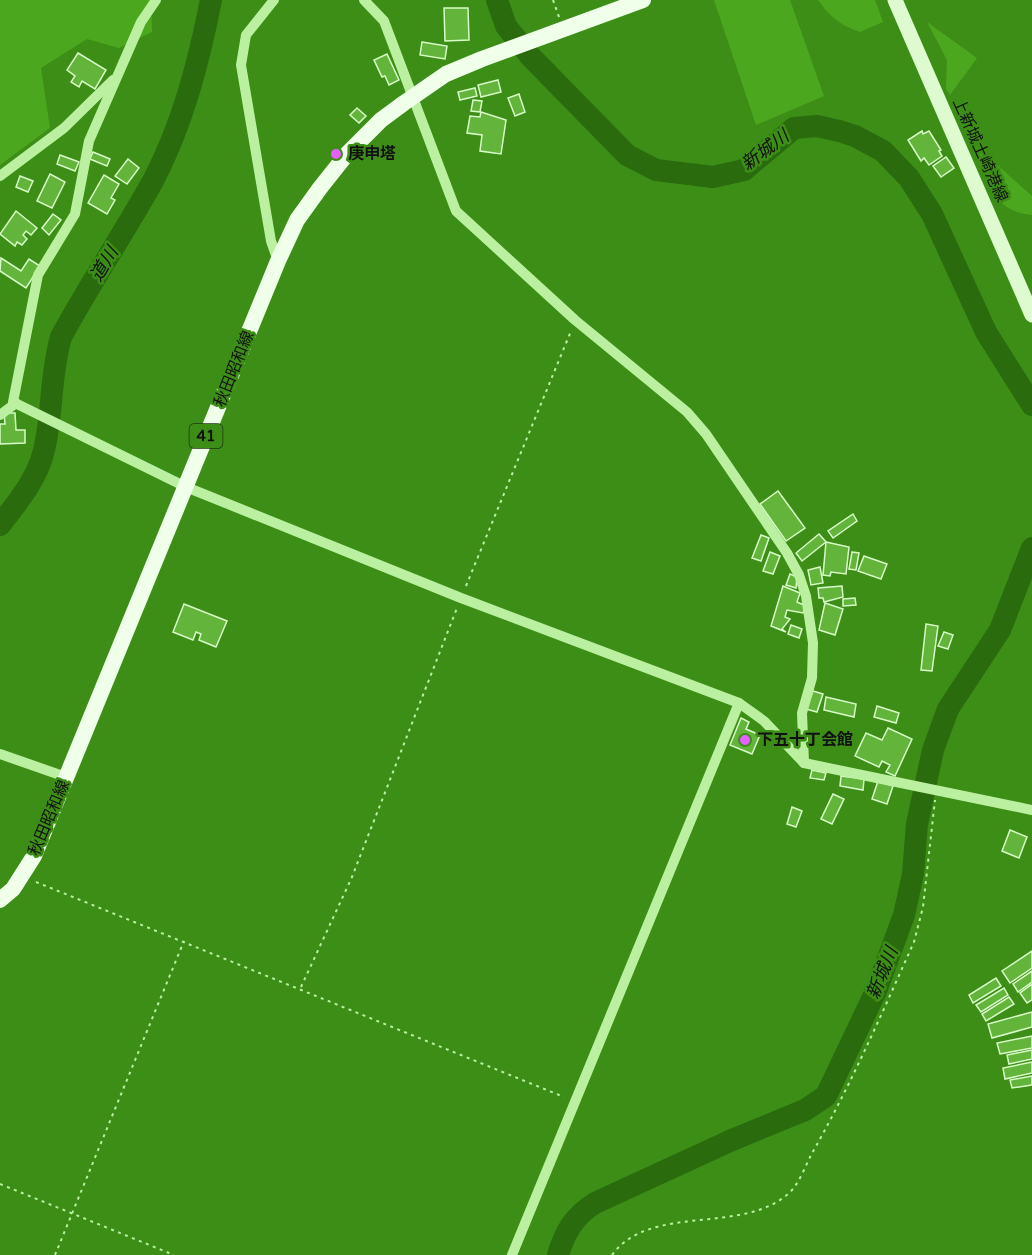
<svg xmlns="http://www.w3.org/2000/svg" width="1032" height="1255" viewBox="0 0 1032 1255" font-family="'Varela Round','Noto Sans JP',sans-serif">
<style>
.green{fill:#4ba81e}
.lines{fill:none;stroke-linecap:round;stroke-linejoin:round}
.river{stroke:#2a6b0e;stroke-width:22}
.building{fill:#62b53a;stroke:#d9fbc8;stroke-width:1.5}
.path{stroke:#bbf0a1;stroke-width:2;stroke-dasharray:3 4.5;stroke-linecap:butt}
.street{stroke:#bbf0a1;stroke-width:10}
.secondary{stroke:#ddfbcf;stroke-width:15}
.primary{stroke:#efffea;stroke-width:16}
.poi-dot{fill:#e560ff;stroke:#3c8e16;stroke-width:2}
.labels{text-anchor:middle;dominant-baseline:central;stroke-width:5;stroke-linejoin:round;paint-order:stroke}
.shield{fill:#3c8e16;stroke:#1e3612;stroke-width:1.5}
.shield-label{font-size:15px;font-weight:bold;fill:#111}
.street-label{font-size:16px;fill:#111;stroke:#3c8e16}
.poi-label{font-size:16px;font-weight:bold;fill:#111;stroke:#3c8e16;text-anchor:start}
.water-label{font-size:18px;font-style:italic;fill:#111;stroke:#3c8e16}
</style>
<rect width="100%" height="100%" fill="#3c8e16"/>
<g class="green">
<polygon points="0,0 151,0 152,32 119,48 87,39 41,68 50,128 0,165"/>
<polygon points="714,0 790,0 824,96 756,125"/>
<path d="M 818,0 L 875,0 L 883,22 L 860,32 C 840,25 830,17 818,0 Z"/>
<polygon points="927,22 977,58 950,95 946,89 947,60"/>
<path d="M 975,145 L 1032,196 L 1032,215 C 991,211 988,180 972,147 Z"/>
</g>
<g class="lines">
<g class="river">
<polyline points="497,0 506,26 530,56 627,155 656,170 713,177 744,170 794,128 817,126 839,131 855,136 883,151 909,178 932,214 986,332 1032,405"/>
<path d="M 0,525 C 17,503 38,478 44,450 C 53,413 50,375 61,337 C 90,283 125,232 154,179 C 183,123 199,61 211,0"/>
<path d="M 558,1255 C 565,1232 574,1216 595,1203 L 732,1140 L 805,1110 L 826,1096 L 876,991 L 904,915 L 913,874 L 917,824 L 933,750 L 948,709 L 1000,630 L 1032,548"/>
</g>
</g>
<g class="building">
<polygon points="444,8 468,8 469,40 445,41"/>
<polygon points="422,42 447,46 445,59 420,55"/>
<polygon points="78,53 106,70 95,89 82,81 79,87 71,82 75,76 67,70"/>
<polygon points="387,54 399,80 389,85 385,76 382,77 374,60"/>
<polygon points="498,80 501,92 481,97 478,85"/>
<polygon points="475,88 477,96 460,100 458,92"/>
<polygon points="519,94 525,112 515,116 508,98"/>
<polygon points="473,100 482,101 480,112 471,111"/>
<polygon points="357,108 366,116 359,123 350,115"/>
<polygon points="481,112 506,120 501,154 480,151 482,135 467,133 470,116 480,117"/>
<polygon points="922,131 923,134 929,131 941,150 939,151 942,156 929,165 924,158 921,161 908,140"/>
<polygon points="93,152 110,159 107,166 90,159"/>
<polygon points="60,155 79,162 75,171 57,164"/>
<polygon points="946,157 954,168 941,177 933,166"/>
<polygon points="128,159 139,168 127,184 115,176"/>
<polygon points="50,174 65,182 52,208 37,201"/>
<polygon points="104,175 119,184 111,198 115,200 107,214 88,203"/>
<polygon points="20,176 33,181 28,192 16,187"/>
<polygon points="16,211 37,228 31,235 26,231 23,235 27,239 22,245 17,242 15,246 0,234"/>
<polygon points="53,214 61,220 49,235 42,228"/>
<polygon points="1,258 21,271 29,259 40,266 26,288 0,271"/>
<polygon points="4,413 15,413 16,430 25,430 25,443 0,444 0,424 5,424"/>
<polygon points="778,491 805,528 786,541 760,504"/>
<polygon points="853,514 857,521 833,538 828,531"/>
<polygon points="819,534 826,542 802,561 796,553"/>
<polygon points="761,535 769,538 761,561 752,558"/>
<polygon points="826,542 849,547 846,574 831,572 830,576 823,575"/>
<polygon points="770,552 780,556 773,574 763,571"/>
<polygon points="852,552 859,553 856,570 849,569"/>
<polygon points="864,556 887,564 881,579 858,571"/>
<polygon points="820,567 823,583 811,585 808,570"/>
<polygon points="790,574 797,577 796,588 786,585"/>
<polygon points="783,586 800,593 797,602 806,606 803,613 787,610 785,617 790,619 782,629 786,632 771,626"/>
<polygon points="842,586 843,597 824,602 823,598 819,598 818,588"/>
<polygon points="855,598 856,605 843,606 843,599"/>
<polygon points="825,603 843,609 835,635 819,630"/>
<polygon points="184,604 227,621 216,647 199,640 201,634 196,632 193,640 173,632"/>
<polygon points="926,624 938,626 932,671 921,670"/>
<polygon points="791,625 802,629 799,638 788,634"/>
<polygon points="944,632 953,635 948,649 938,646"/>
<polygon points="813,691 823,694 817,712 806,709"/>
<polygon points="826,697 856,704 854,717 824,710"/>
<polygon points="877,706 899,713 896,723 874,717"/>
<polygon points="741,718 749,722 746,729 760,735 752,754 730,745"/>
<polygon points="888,728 912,739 895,776 886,772 890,765 882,761 879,767 855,756 866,733 882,740"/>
<polygon points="812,770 826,773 824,780 810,778"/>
<polygon points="841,776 864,779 863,790 840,786"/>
<polygon points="878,781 893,786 887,804 872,799"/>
<polygon points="833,794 844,799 832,824 821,819"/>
<polygon points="792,807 802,811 796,827 787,824"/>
<polygon points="1010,830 1027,837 1019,858 1002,851"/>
<polygon points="1032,951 1032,968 1010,983 1002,971"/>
<polygon points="1032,971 1032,982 1018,992 1013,984"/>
<polygon points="996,978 1001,986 973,1003 969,995"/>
<polygon points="1032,984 1032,1000 1027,1003 1020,993"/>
<polygon points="1004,988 1008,995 981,1012 976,1005"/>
<polygon points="1009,997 1014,1004 986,1021 982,1014"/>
<polygon points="1032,1012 1032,1027 992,1038 988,1024"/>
<polygon points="1032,1036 1032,1048 1000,1054 997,1043"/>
<polygon points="1032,1050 1032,1059 1009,1064 1007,1055"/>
<polygon points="1032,1062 1032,1073 1005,1079 1003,1068"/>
<polygon points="1032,1076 1032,1085 1012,1088 1010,1080"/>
</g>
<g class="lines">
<g class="path">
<polyline points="553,0 559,17"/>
<polyline points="466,586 571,331"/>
<polyline points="36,882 564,1097"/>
<polyline points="301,987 352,877 457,608"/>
<polyline points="0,1184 174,1255"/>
<polyline points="55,1255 184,941"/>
<path d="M 612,1255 C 650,1203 741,1235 788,1194 C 798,1186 805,1167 811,1155 C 850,1087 882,1013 914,942 L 923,907 L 935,800"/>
</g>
<g class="street">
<polyline points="156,0 141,22 89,141 75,214 38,275 13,402 186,487 461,598 739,703 764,721 804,763 1032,810"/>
<polyline points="274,0 246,35 241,65 271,241 278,261"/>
<polyline points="364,0 384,21 456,211 575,320 687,412 706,434 787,553 799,575 806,596 813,643 812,678 802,713 804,763"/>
<polyline points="0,176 64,128 113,80"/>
<polyline points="0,415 16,403"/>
<polyline points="0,754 66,777"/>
<polyline points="512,1255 739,703"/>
</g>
<polyline class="secondary" points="895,0 1032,315"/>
<polyline class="primary" points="0,900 13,889 34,856 278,261 297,220 320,188 347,154 381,120 404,103 446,74 482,59 643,0"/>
</g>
<g class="poi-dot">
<circle cx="336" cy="154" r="6"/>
<circle cx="745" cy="740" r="6"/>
</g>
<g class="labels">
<rect class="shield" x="189.5" y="424" width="33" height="24" rx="4.5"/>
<g class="shield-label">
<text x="206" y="436">41</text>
</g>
<g class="street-label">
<text transform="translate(980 150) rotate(66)">上新城土崎港線</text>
<text transform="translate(234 369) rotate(-68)">秋田昭和線</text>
<text transform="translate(49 818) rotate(-67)">秋田昭和線</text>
</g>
<g class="poi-label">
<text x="348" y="154">庚申塔</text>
<text x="757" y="740">下五十丁会館</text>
</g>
<g class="water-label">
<text transform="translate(765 150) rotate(-37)">新城川</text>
<text transform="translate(104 264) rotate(-59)">道川</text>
<text transform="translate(882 973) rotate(-68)">新城川</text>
</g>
</g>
</svg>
